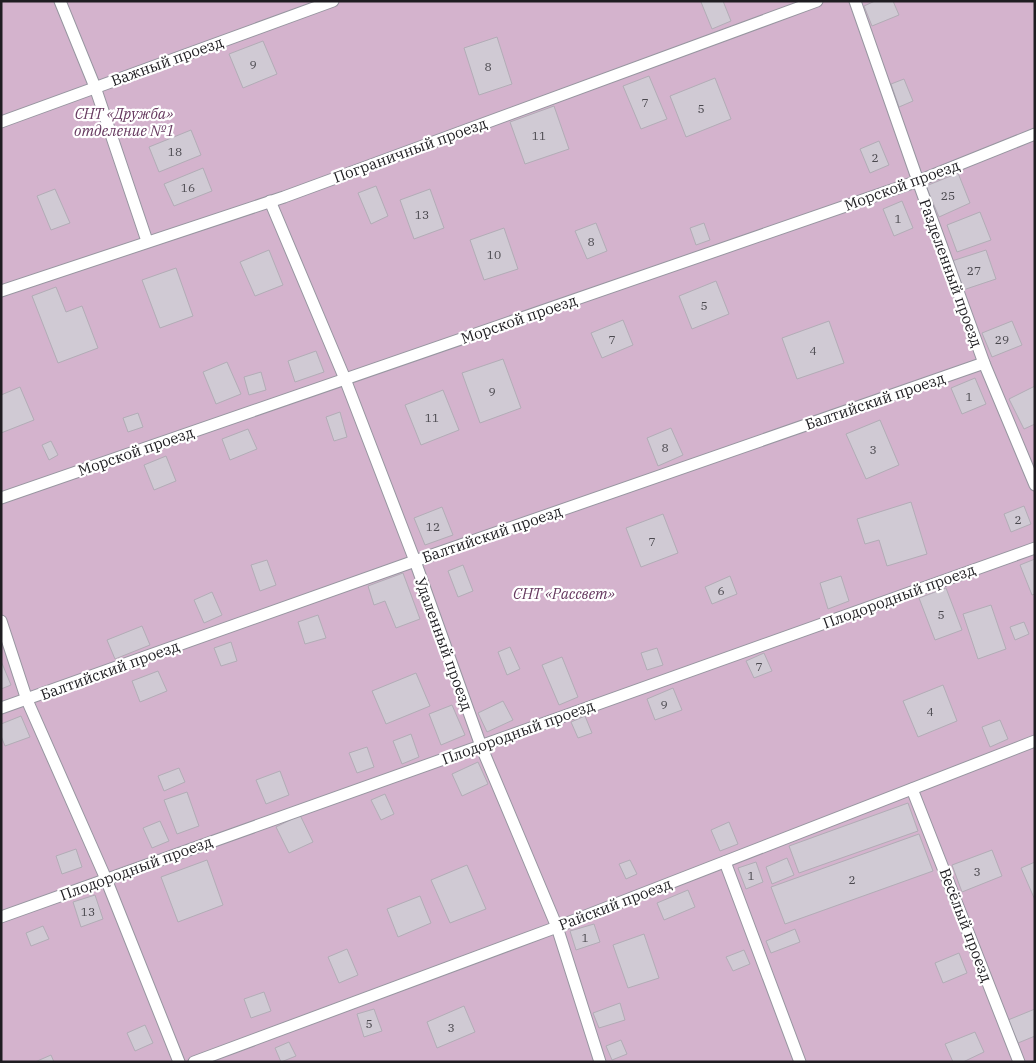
<svg xmlns="http://www.w3.org/2000/svg" width="1036" height="1063" viewBox="0 0 1036 1063" font-family="'IBM Plex Serif',serif">
<style>
.green{fill:#d4b3cd}
.building{fill:#d0cad4;stroke:#b2acb6}
.lines{fill:none;stroke-linecap:round;stroke-linejoin:round}
.service-casing{stroke:#9796a0;stroke-width:13}
.service{stroke:#fff;stroke-width:11}
.labels{text-anchor:middle;dominant-baseline:central;stroke-width:4.5;stroke-linejoin:round;paint-order:stroke}
.number-label{font-size:12px;fill:#4a484e}
.street-label{font-size:15px;fill:#1e1d21;stroke:#fff}
.park-label{font-size:15px;font-style:italic;fill:#66395f;stroke:#fff}
</style>
<rect width="100%" height="100%" fill="#edecf7"/>
<rect class="green" x="1" y="1" width="1034" height="1061"/>
<g class="building">
<polygon points="704,1 723,1 731,21 712,29 701,2"/>
<polygon points="875,1 893,1 899,15 872,26 864,6"/>
<polygon points="497,37 512,84 479,95 464,48"/>
<polygon points="263,41 277,74 243,88 229,54"/>
<polygon points="649,76 667,119 641,129 623,86"/>
<polygon points="715,78 731,119 686,137 670,96"/>
<polygon points="904,79 913,101 899,107 891,84"/>
<polygon points="554,106 569,149 525,164 510,122"/>
<polygon points="191,130 201,155 159,172 149,147"/>
<polygon points="879,141 889,165 870,173 860,149"/>
<polygon points="203,168 212,191 174,206 164,184"/>
<polygon points="958,173 970,203 939,217 926,186"/>
<polygon points="376,186 388,216 371,224 358,193"/>
<polygon points="55,189 70,223 51,230 37,196"/>
<polygon points="430,189 444,228 414,239 400,200"/>
<polygon points="902,201 913,228 894,236 883,209"/>
<polygon points="980,212 991,240 957,252 947,225"/>
<polygon points="596,223 607,251 587,259 575,231"/>
<polygon points="704,223 710,240 696,245 690,228"/>
<polygon points="504,228 518,269 484,280 470,240"/>
<polygon points="269,250 283,285 255,296 240,262"/>
<polygon points="986,250 996,279 963,290 952,261"/>
<polygon points="176,268 193,316 160,328 142,280"/>
<polygon points="716,281 729,314 692,329 679,296"/>
<polygon points="56,287 66,312 82,306 98,348 58,363 32,296"/>
<polygon points="623,320 633,345 602,358 591,333"/>
<polygon points="829,321 844,363 797,379 782,338"/>
<polygon points="1012,321 1022,345 992,357 982,333"/>
<polygon points="316,351 324,372 295,382 288,361"/>
<polygon points="503,359 521,408 480,423 462,373"/>
<polygon points="227,362 241,394 216,404 203,372"/>
<polygon points="261,372 266,390 249,395 244,377"/>
<polygon points="975,378 986,404 962,414 951,388"/>
<polygon points="1035,386 1035,424 1024,429 1009,399"/>
<polygon points="20,387 34,420 1,433 1,395"/>
<polygon points="443,390 459,430 421,445 405,405"/>
<polygon points="340,412 347,437 334,441 326,417"/>
<polygon points="138,413 143,427 128,432 123,418"/>
<polygon points="880,420 899,465 866,479 846,434"/>
<polygon points="671,428 683,455 658,466 647,438"/>
<polygon points="248,429 257,449 230,460 222,439"/>
<polygon points="51,441 58,455 49,460 42,445"/>
<polygon points="166,456 176,481 154,490 144,465"/>
<polygon points="911,502 927,554 887,566 879,540 865,544 857,519"/>
<polygon points="1024,506 1031,524 1011,532 1004,514"/>
<polygon points="442,507 453,535 425,545 414,518"/>
<polygon points="663,514 678,553 641,567 626,528"/>
<polygon points="1035,559 1035,594 1032,595 1020,565"/>
<polygon points="267,560 276,585 260,591 251,565"/>
<polygon points="463,565 473,591 458,597 448,571"/>
<polygon points="403,573 420,619 396,628 385,601 374,605 368,586"/>
<polygon points="730,576 737,594 712,604 705,587"/>
<polygon points="841,576 849,601 828,609 820,583"/>
<polygon points="946,588 962,630 935,640 919,598"/>
<polygon points="212,592 222,615 204,623 194,600"/>
<polygon points="991,605 1006,649 978,659 963,614"/>
<polygon points="318,615 326,638 305,644 298,622"/>
<polygon points="1024,622 1029,634 1015,640 1010,627"/>
<polygon points="142,626 150,645 115,659 107,640"/>
<polygon points="231,642 237,661 221,666 214,648"/>
<polygon points="510,647 520,669 507,675 498,652"/>
<polygon points="657,648 663,665 647,670 641,653"/>
<polygon points="764,653 772,671 754,678 746,661"/>
<polygon points="562,657 578,697 559,705 542,665"/>
<polygon points="1,661 11,685 1,689"/>
<polygon points="158,671 167,691 140,702 132,681"/>
<polygon points="416,673 430,706 386,724 372,691"/>
<polygon points="943,685 957,721 918,737 903,701"/>
<polygon points="673,688 682,710 655,720 647,699"/>
<polygon points="503,701 513,720 487,732 478,713"/>
<polygon points="452,705 465,735 441,745 429,714"/>
<polygon points="21,716 30,737 5,746 1,736 1,724"/>
<polygon points="585,716 592,733 578,738 571,722"/>
<polygon points="1000,720 1008,739 990,747 982,727"/>
<polygon points="411,734 419,757 402,764 393,741"/>
<polygon points="367,747 374,767 357,773 349,753"/>
<polygon points="478,762 488,784 462,796 452,774"/>
<polygon points="179,768 185,782 164,791 158,776"/>
<polygon points="280,771 289,795 266,804 256,780"/>
<polygon points="187,792 199,826 177,834 164,800"/>
<polygon points="385,794 394,814 381,820 371,800"/>
<polygon points="908,803 918,831 799,873 789,846"/>
<polygon points="300,815 313,842 289,853 276,827"/>
<polygon points="160,821 169,841 152,848 143,828"/>
<polygon points="729,822 738,844 720,851 711,830"/>
<polygon points="919,834 933,871 785,924 771,887"/>
<polygon points="76,849 82,867 62,874 56,856"/>
<polygon points="992,850 1002,876 962,892 952,865"/>
<polygon points="787,858 794,875 772,884 766,867"/>
<polygon points="207,860 223,905 178,922 161,877"/>
<polygon points="630,860 637,874 626,879 619,864"/>
<polygon points="756,862 763,882 746,889 738,868"/>
<polygon points="1035,862 1035,900 1021,868"/>
<polygon points="467,865 486,909 450,923 431,880"/>
<polygon points="688,890 695,907 664,920 657,903"/>
<polygon points="95,895 103,919 81,927 73,902"/>
<polygon points="420,896 431,923 398,937 387,909"/>
<polygon points="594,924 600,942 576,950 570,931"/>
<polygon points="43,926 49,939 31,946 26,933"/>
<polygon points="795,929 800,942 771,953 766,941"/>
<polygon points="644,934 659,978 628,988 613,945"/>
<polygon points="347,949 358,975 339,983 328,957"/>
<polygon points="744,950 750,964 733,971 726,957"/>
<polygon points="959,953 967,973 943,983 935,963"/>
<polygon points="264,992 271,1011 251,1018 244,999"/>
<polygon points="620,1003 625,1020 599,1028 593,1013"/>
<polygon points="464,1006 475,1032 437,1048 427,1022"/>
<polygon points="374,1009 382,1031 364,1037 357,1014"/>
<polygon points="1035,1009 1035,1036 1018,1043 1008,1020"/>
<polygon points="145,1025 153,1043 135,1051 127,1033"/>
<polygon points="975,1032 984,1052 963,1062 953,1062 945,1044"/>
<polygon points="621,1040 627,1054 612,1060 606,1046"/>
<polygon points="289,1042 296,1056 281,1062 275,1048"/>
<polygon points="51,1055 54,1062 35,1062"/>
</g>
<g class="lines">
<defs>
<g id="service">
<polyline points="60,1 95,87 147,241"/>
<polyline points="855,1 918,181 984,363 1035,485"/>
<polyline points="1,122 333,1"/>
<polyline points="270,201 345,379 415,561 481,746 557,927 600,1062"/>
<polyline points="1,291 284,197 817,1"/>
<polyline points="1,498 918,181 1035,134"/>
<polyline points="1,621 27,700 106,879 179,1062"/>
<polyline points="1,708 415,561 984,363"/>
<polyline points="912,789 1019,1062"/>
<polyline points="725,862 800,1062"/>
<polyline points="1,917 1035,548"/>
<polyline points="194,1062 557,927 1035,741"/>
</g>
</defs>
<use href="#service" class="service-casing"/>
<use href="#service" class="service"/>
</g>
<g class="labels">
<g class="number-label">
<text x="253" y="64">9</text>
<text x="488" y="66">8</text>
<text x="645" y="102">7</text>
<text x="701" y="108">5</text>
<text x="539" y="135">11</text>
<text x="175" y="151">18</text>
<text x="875" y="157">2</text>
<text x="188" y="187">16</text>
<text x="948" y="195">25</text>
<text x="422" y="214">13</text>
<text x="898" y="218">1</text>
<text x="591" y="241">8</text>
<text x="494" y="254">10</text>
<text x="974" y="270">27</text>
<text x="704" y="305">5</text>
<text x="612" y="339">7</text>
<text x="1002" y="339">29</text>
<text x="813" y="350">4</text>
<text x="492" y="391">9</text>
<text x="969" y="396">1</text>
<text x="432" y="417">11</text>
<text x="665" y="447">8</text>
<text x="873" y="449">3</text>
<text x="1018" y="519">2</text>
<text x="433" y="526">12</text>
<text x="652" y="541">7</text>
<text x="721" y="590">6</text>
<text x="941" y="614">5</text>
<text x="759" y="666">7</text>
<text x="664" y="704">9</text>
<text x="930" y="711">4</text>
<text x="977" y="871">3</text>
<text x="751" y="875">1</text>
<text x="852" y="879">2</text>
<text x="88" y="911">13</text>
<text x="585" y="937">1</text>
<text x="369" y="1023">5</text>
<text x="451" y="1027">3</text>
</g>
<g class="street-label">
<text transform="translate(167 61) rotate(-20)">Важный проезд</text>
<text transform="translate(410 150) rotate(-20)">Пограничный проезд</text>
<text transform="translate(902 185) rotate(-20)">Морской проезд</text>
<text transform="translate(951 273) rotate(70)">Разделенный проезд</text>
<text transform="translate(519 319) rotate(-19)">Морской проезд</text>
<text transform="translate(875 401) rotate(-19)">Балтийский проезд</text>
<text transform="translate(136 451) rotate(-19)">Морской проезд</text>
<text transform="translate(492 534) rotate(-19)">Балтийский проезд</text>
<text transform="translate(899 596) rotate(-20)">Плодородный проезд</text>
<text transform="translate(444 644) rotate(70)">Удаленный проезд</text>
<text transform="translate(110 670) rotate(-20)">Балтийский проезд</text>
<text transform="translate(518 732) rotate(-20)">Плодородный проезд</text>
<text transform="translate(136 868) rotate(-20)">Плодородный проезд</text>
<text transform="translate(615 904) rotate(-21)">Райский проезд</text>
<text transform="translate(966 925) rotate(69)">Весёлый проезд</text>
</g>
<g class="park-label">
<text x="124" y="113">СНТ «Дружба»<tspan x="124" dy="17">отделение №1</tspan></text>
<text x="564" y="593">СНТ «Рассвет»</text>
</g>
</g>
<rect width="1036" height="1063" fill="none" stroke="#1e1d21" stroke-width="5"/>
</svg>
